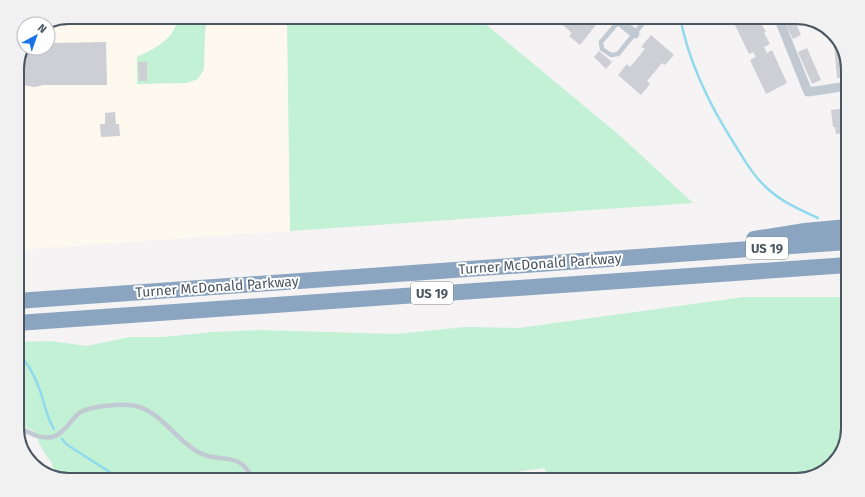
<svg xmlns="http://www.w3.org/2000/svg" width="865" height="497" viewBox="0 0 865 497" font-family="'Fira Sans',sans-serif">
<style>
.commercial{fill:#fdf9ef}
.green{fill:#c3f1d5}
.water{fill:#90daee}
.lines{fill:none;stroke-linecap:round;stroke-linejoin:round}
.stream{stroke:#90daee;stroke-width:2.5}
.building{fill:#cdcfd5}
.lane{stroke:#c1cad2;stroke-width:4.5}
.street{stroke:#c1cad2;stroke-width:9}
.highway{stroke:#8ba5c1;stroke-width:16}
.labels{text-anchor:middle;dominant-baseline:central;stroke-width:4;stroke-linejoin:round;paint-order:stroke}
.shield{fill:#fff;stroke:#808990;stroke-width:1}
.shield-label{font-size:13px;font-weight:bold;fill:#4a5661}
.street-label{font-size:14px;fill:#4a5661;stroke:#fff}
.rim{fill:none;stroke:#4a5661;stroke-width:2}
</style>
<rect width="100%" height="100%" fill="#f5f3f3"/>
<polygon class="commercial" points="69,17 287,17 290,231 17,250 17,66 25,48 48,48 48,26"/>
<g class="green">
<path d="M 178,17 L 207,17 L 205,33 L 204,69 L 198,79 L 187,83 L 137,84 L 137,57 C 156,48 175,39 178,17 Z"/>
<polygon points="287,17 477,17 618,134 693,203 290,231"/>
<polygon points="744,297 848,297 848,428 841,454 822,473 796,480 551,480 544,468 480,477 452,480 196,480 194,479 192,480 69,480 57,477 51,462 42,449 34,431 17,423 17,342 51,341 87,346 130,337 164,337 213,332 259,330 395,334 465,327 519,328"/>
</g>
<polygon class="water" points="22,447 37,459 45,474 26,457"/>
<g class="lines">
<g class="stream">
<path d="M 680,17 C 689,64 710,106 735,145 C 745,161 754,177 768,189 C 782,202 801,210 818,218"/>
<path d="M 17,353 C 30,364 38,383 43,400 C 46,410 48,420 54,429"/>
<polyline points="62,439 66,444 122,480"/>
</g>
</g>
<g class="building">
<polygon points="553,17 594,17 599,21 580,45 569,36 572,33"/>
<polygon points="742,17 757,17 766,32 764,33 770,44 764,47 767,53 772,50 787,83 766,94 750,60 756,57 753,52 749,54 733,21"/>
<polygon points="782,17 793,17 801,35 793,39"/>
<polygon points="49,25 50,43 106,42 107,85 44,85 34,87 23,85 17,86 17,66 25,48 48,48 48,26"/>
<polygon points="651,35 674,55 665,65 662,63 647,81 650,84 641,95 618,75 627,64 630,67 645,49 641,47"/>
<polygon points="841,43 845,55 847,77 837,78 834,44"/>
<polygon points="807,48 821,80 812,84 798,52"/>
<polygon points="599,51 612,62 606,69 594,57"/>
<polygon points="138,62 147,62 147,81 139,81"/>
<polygon points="847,108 848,109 848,132 836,134 835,127 833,127 831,110"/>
<polygon points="115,112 116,124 119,124 120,136 101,137 100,124 105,124 105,113"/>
</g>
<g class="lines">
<g class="lane">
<polyline points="619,21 601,42 602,49 611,55 618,54 648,17"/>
<path d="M 17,427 C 28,431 39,440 52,437 C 64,434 70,421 79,413 C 89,406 124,403 136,406 C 163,413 176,441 200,453 C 223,464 240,450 253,480"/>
</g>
<g class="street">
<polyline points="614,17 635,34"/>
<polyline points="778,17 808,92 848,86"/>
</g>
<g class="highway">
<polyline points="754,239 805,231 848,227"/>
<polyline points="17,301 848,242"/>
<polyline points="17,323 848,265"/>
</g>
</g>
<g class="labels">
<g class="shield">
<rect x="746" y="237" width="42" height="22" rx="3"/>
<rect x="411" y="282" width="42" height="22" rx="3"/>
</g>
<g class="shield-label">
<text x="767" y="248">US 19</text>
<text x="432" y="293">US 19</text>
</g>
<g class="street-label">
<text transform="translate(540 264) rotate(-4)">Turner McDonald Parkway</text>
<text transform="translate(217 287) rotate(-4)">Turner McDonald Parkway</text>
</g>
</g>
<path d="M0 0H865V497H0ZM69 24H796A45 45 0 0 1 841 69V428A45 45 0 0 1 796 473H69A45 45 0 0 1 24 428V69A45 45 0 0 1 69 24Z" fill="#f1f1f2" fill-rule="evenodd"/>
<path class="rim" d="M69 24H796A45 45 0 0 1 841 69V428A45 45 0 0 1 796 473H69A45 45 0 0 1 24 428V69A45 45 0 0 1 69 24Z"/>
<g transform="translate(36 36) rotate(40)"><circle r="19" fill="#ffffff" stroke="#b7bbc0"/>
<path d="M0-3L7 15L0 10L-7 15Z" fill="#1a73e8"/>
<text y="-6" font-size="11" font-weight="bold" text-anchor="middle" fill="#4a5661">N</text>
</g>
</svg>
